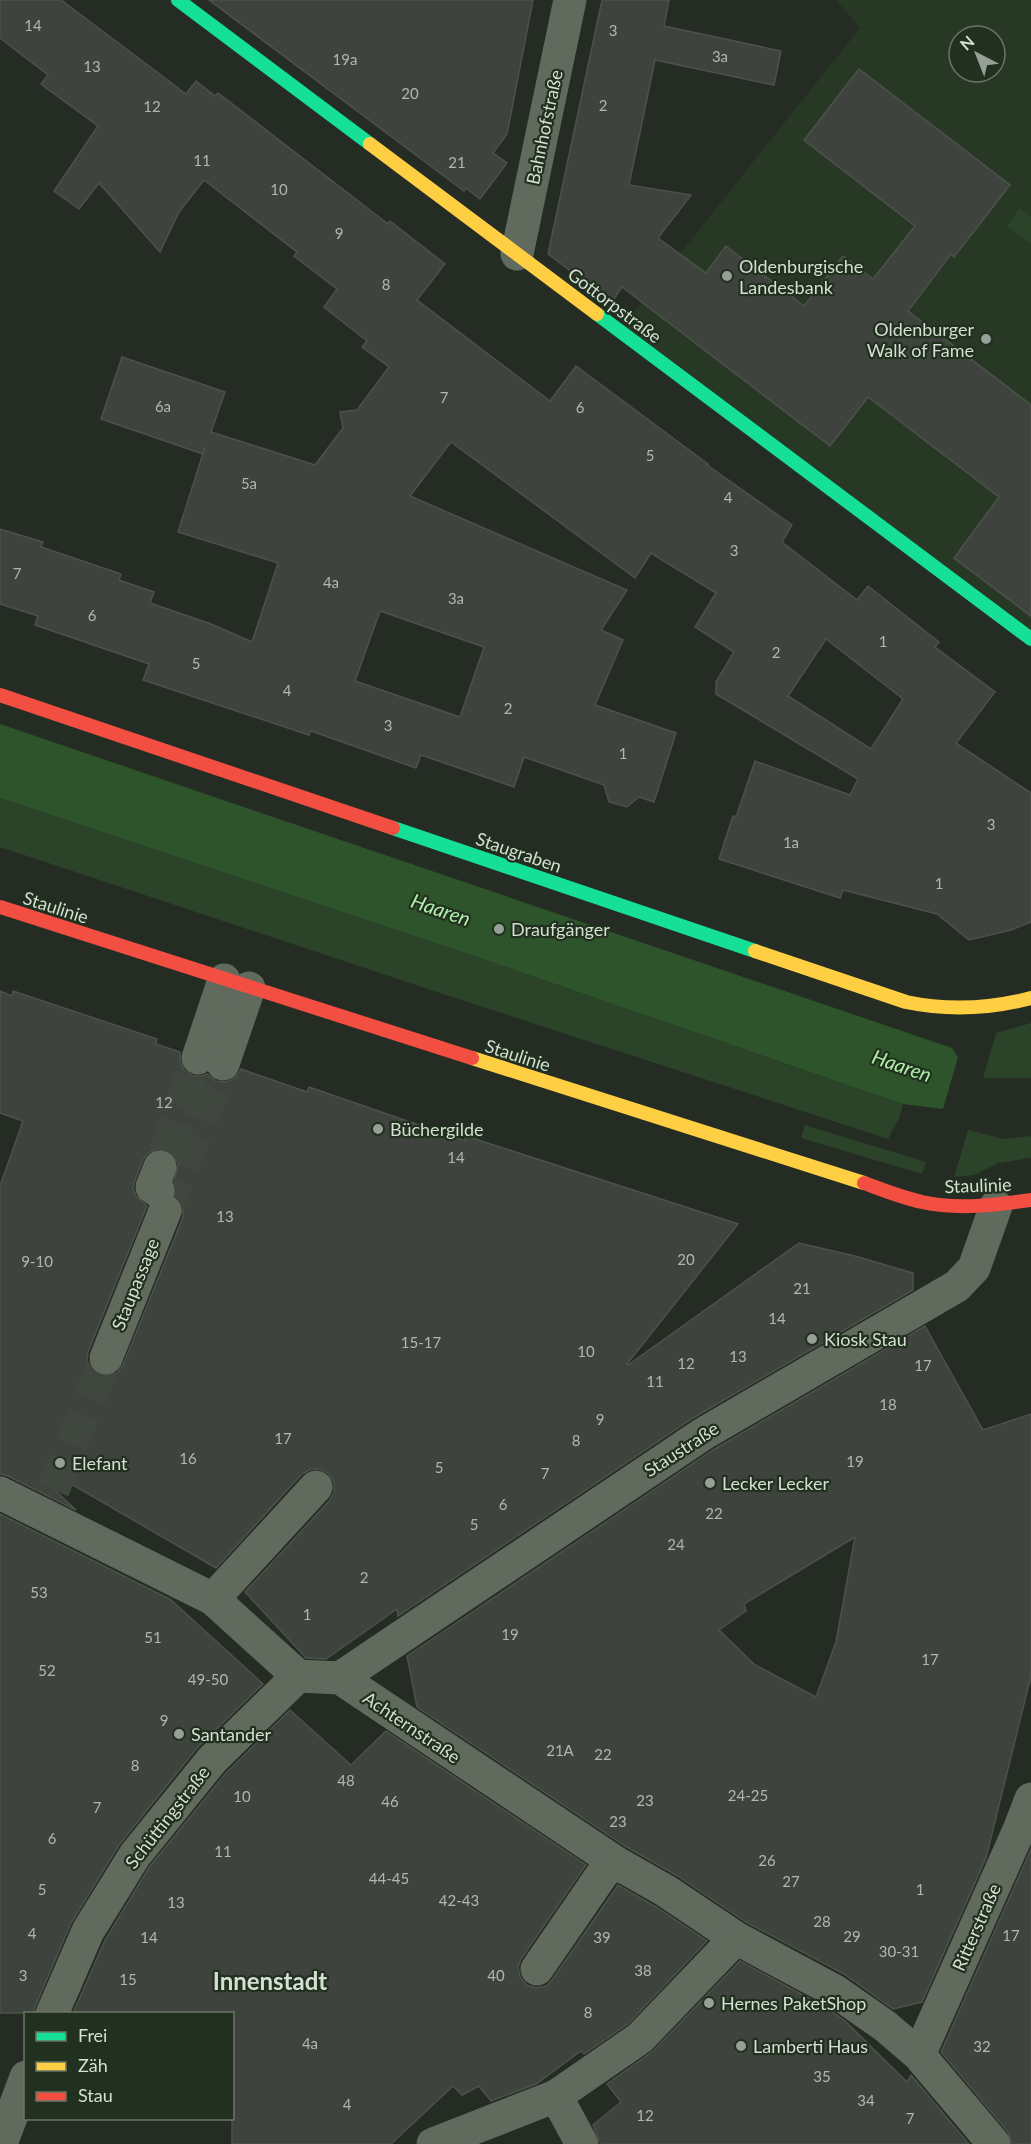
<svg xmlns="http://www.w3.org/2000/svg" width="1031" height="2144" viewBox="0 0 1031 2144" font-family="Lato,sans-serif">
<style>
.built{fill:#273925;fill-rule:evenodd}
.green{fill:#2b4328}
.water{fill:#2e542b}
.building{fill:#3e443d;stroke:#4c524b;stroke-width:1.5;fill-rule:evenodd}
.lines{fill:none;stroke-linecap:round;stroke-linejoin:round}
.street-tunnel{stroke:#3f473e;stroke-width:33;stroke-dasharray:33 16;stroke-linecap:butt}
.street{stroke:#606b5e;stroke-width:33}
.fast{stroke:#16e098;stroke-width:14}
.slow{stroke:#ffcf43;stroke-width:14}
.jam{stroke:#f24e42;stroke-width:14}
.poi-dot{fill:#97a096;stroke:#21301f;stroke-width:2}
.labels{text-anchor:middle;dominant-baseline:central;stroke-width:4.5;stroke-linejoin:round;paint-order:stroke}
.number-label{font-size:15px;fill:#afb8ae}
.street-label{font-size:18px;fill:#d5dfd4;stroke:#21301f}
.poi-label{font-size:18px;fill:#d5dfd4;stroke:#21301f;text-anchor:start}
.water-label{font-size:20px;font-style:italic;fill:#b0efa9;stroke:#21301f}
.district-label{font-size:24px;font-weight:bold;fill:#d5dfd4;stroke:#21301f}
</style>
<rect width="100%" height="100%" fill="#242c23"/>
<path class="built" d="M 836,0 L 1031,0 L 1031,641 L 621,331 L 639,305 L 860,28 ZM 959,36 L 995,36 L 995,72 L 959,72 Z"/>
<g class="green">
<polygon points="1020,208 1031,217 1031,244 1007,226"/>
<polygon points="0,798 462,952 903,1104 900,1116 888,1139 443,994 0,847"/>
<polygon points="1031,1023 1031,1078 983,1078 996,1033"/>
<polygon points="805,1125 926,1162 922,1174 801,1138"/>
<polygon points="968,1130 1005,1139 1031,1136 1031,1158 999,1163 974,1175 954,1177"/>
</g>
<polygon class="water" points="0,724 952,1048 958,1057 943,1109 903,1104 462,952 0,798"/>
<g class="building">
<path d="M 0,0 L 61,0 L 186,94 L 196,81 L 215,96 L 218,93 L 388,224 L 390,221 L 445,264 L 417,300 L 550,401 L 576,366 L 708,464 L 707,465 L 792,525 L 782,542 L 857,600 L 868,586 L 939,642 L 935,647 L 995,692 L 956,743 L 1031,793 L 1031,922 L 1011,930 L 969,940 L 937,914 L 843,890 L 840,898 L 719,859 L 733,816 L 736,817 L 755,761 L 850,795 L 858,779 L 716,694 L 716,682 L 734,652 L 695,627 L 716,593 L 651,553 L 635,578 L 451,442 L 410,496 L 627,590 L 601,630 L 623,640 L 595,705 L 676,733 L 654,802 L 639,797 L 627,807 L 609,802 L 604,785 L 524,757 L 514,787 L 421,755 L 416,768 L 311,731 L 309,735 L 143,680 L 149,664 L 35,625 L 38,616 L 0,604 L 0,529 L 43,542 L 41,547 L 121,574 L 119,580 L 154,592 L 150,603 L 211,624 L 252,642 L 278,563 L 178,532 L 205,447 L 203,454 L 101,419 L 122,357 L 225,392 L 211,432 L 315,465 L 343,428 L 340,412 L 357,410 L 389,367 L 362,347 L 367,341 L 324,307 L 337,289 L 294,256 L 297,252 L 204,180 L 179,212 L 160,252 L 99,183 L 79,209 L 54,191 L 98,126 L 41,84 L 48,75 L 0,38 ZM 380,611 L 484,647 L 460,717 L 355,681 ZM 826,639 L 903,699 L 871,749 L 788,696 Z"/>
<polygon points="209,0 533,0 507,134 493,153 507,163 480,199 466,188 464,191"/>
<polygon points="602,0 669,0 664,26 781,51 774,85 655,60 629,185 691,195 658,238 706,273 726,246 804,306 843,256 873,279 915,226 804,140 859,69 1010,185 954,257 951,254 908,311 1031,405 1031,616 954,558 999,497 868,397 830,446 622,287 612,302 548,254"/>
<path d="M 0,991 L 12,996 L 13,991 L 157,1039 L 156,1044 L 180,1052 L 180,1061 L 184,1070 L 193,1076 L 201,1076 L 207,1074 L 216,1081 L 226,1082 L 236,1078 L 241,1069 L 307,1092 L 309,1087 L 465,1141 L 466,1136 L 738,1224 L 627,1364 L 628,1365 L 799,1243 L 855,1256 L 913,1273 L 913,1290 L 693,1418 L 398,1616 L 397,1609 L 326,1659 L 306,1658 L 245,1592 L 330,1500 L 334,1492 L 334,1482 L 328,1473 L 320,1469 L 311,1469 L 302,1474 L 216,1568 L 54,1474 L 47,1483 L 76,1510 L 8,1476 L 0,1474 L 0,1186 L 23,1121 L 0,1113 ZM 157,1149 L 167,1150 L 174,1155 L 178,1164 L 174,1182 L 177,1192 L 175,1196 L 180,1200 L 183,1208 L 183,1217 L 123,1365 L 117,1373 L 108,1377 L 100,1376 L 91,1369 L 87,1360 L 88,1352 L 147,1206 L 136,1196 L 133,1188 L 135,1180 L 143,1160 L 148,1153 Z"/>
<path d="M 925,1326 L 983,1430 L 1031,1414 L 1031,1676 L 986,1858 L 922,2002 L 893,2009 L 844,1974 L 746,1922 L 676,1875 L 625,1846 L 417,1707 L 407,1656 L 713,1450 ZM 855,1537 L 836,1642 L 816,1697 L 755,1665 L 719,1630 L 746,1611 L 744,1604 Z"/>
<polygon points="0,1514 170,1599 263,1684 197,1748 119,1845 71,1923 35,2007 34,2013 0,2013"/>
<polygon points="290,1710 351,1765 386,1731 586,1865 521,1959 518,1967 520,1977 527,1985 536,1988 546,1986 552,1980 618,1885 656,1907 707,1941 628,2024 584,2054 581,2051 536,2084 491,2101 479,2086 462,2095 453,2086 391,2144 232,2144 232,2013 73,2013 105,1940 150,1866 226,1773"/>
<polygon points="1031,1849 1031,2144 1012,2144 1008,2132 941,2052"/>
<polygon points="740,1961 825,2007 844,2020 907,2082 911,2075 969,2144 601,2144 593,2125 621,2102 607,2084 653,2051"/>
</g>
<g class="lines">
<g class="street-tunnel">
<polyline points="165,1153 198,1058"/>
<polyline points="165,1211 223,1064"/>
<polyline points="53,1490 106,1358"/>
</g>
<g class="street">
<polyline points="517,254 570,0"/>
<polyline points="198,1058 224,980"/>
<polyline points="223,1064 249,988"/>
<polyline points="158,1191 152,1187 160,1167"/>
<polyline points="106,1358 165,1211"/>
<polyline points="0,1493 213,1599 298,1676 340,1678 615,1862 666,1891 736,1938 835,1991 885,2026 919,2055 994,2144"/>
<polyline points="213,1599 316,1487"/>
<polyline points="340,1678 703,1434 957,1286 974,1268 996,1206"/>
<polyline points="537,1969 603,1873 615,1862"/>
<polyline points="52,2014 88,1931 135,1855 212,1760 298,1676"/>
<polyline points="919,2055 1019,1830 1031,1799"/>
<polyline points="556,2096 582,2144"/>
<polyline points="1,2144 26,2077"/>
<polyline points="433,2144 556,2096 640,2038 736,1938"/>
</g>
<g class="fast">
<polyline points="178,0 370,144"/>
<polyline points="597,314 1031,639"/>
<polyline points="393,828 755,951"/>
</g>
<g class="slow">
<polyline points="370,144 597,314"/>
<path d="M 755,951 L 906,1002 C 949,1011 989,1009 1031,998"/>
<polyline points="472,1058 864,1183"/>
</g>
<g class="jam">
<polyline points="0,695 393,828"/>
<polyline points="0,907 472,1058"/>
<path d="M 864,1183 C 883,1190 903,1198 922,1202 C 958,1210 996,1205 1031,1200"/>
</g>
</g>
<g class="poi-dot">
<circle cx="727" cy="276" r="6"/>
<circle cx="986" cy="339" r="6"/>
<circle cx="499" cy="929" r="6"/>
<circle cx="378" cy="1129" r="6"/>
<circle cx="812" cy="1339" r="6"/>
<circle cx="60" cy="1463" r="6"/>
<circle cx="710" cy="1483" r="6"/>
<circle cx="179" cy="1734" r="6"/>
<circle cx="709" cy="2003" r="6"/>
<circle cx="741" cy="2046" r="6"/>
</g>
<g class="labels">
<g class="number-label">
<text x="33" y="25">14</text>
<text x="613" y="30">3</text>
<text x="720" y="56">3a</text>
<text x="345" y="59">19a</text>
<text x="92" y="66">13</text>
<text x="410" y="93">20</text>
<text x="603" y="105">2</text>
<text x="152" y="106">12</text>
<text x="202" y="160">11</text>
<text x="457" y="162">21</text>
<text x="279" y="189">10</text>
<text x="339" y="233">9</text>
<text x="386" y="284">8</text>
<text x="444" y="397">7</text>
<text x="163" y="406">6a</text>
<text x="580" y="407">6</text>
<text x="650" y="455">5</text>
<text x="249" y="483">5a</text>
<text x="728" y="497">4</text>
<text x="734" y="550">3</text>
<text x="17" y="573">7</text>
<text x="331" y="582">4a</text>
<text x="456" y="598">3a</text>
<text x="92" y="615">6</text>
<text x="883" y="641">1</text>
<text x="776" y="652">2</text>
<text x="196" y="663">5</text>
<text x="287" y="690">4</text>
<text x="508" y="708">2</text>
<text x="388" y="725">3</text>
<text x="623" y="753">1</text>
<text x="991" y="824">3</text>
<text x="791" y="842">1a</text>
<text x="939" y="883">1</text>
<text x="164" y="1102">12</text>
<text x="456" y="1157">14</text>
<text x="225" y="1216">13</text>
<text x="686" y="1259">20</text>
<text x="37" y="1261">9-10</text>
<text x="802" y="1288">21</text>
<text x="777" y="1318">14</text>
<text x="421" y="1342">15-17</text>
<text x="586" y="1351">10</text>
<text x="738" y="1356">13</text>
<text x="686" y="1363">12</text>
<text x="923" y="1365">17</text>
<text x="655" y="1381">11</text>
<text x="888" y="1404">18</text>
<text x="600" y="1419">9</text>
<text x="283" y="1438">17</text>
<text x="576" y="1440">8</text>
<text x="188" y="1458">16</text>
<text x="855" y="1461">19</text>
<text x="439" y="1467">5</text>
<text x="545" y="1473">7</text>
<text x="503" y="1504">6</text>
<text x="714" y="1513">22</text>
<text x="474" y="1524">5</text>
<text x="676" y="1544">24</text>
<text x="364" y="1577">2</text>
<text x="39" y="1592">53</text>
<text x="307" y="1614">1</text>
<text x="510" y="1634">19</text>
<text x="153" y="1637">51</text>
<text x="930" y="1659">17</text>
<text x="47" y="1670">52</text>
<text x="208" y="1679">49-50</text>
<text x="164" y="1720">9</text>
<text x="560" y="1750">21A</text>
<text x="603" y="1754">22</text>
<text x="135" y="1765">8</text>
<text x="346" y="1780">48</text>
<text x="748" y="1795">24-25</text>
<text x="242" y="1796">10</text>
<text x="645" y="1800">23</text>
<text x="390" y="1801">46</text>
<text x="97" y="1807">7</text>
<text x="618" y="1821">23</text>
<text x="52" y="1838">6</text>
<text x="223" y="1851">11</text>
<text x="767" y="1860">26</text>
<text x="389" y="1878">44-45</text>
<text x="791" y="1881">27</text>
<text x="42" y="1889">5</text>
<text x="920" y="1889">1</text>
<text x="459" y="1900">42-43</text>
<text x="176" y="1902">13</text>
<text x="822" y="1921">28</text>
<text x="32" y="1933">4</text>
<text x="1011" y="1935">17</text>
<text x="852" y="1936">29</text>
<text x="149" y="1937">14</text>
<text x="602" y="1937">39</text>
<text x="899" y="1951">30-31</text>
<text x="643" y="1970">38</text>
<text x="23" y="1975">3</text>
<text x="496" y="1975">40</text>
<text x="128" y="1979">15</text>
<text x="588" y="2012">8</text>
<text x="310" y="2043">4a</text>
<text x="982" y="2046">32</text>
<text x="822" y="2076">35</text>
<text x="866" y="2100">34</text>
<text x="347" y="2104">4</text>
<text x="645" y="2115">12</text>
<text x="910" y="2118">7</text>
</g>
<g class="street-label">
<text transform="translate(544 127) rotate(-78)">Bahnhofstraße</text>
<text transform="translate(615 305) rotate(37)">Gottorpstraße</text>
<text transform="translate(519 852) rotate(19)">Staugraben</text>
<text transform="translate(56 907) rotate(18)">Staulinie</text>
<text transform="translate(518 1055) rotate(18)">Staulinie</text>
<text transform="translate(978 1185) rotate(-2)">Staulinie</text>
<text transform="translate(135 1284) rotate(-68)">Staupassage</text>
<text transform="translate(681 1449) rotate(-33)">Staustraße</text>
<text transform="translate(412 1727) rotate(34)">Achternstraße</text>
<text transform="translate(167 1817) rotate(-52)">Schüttingstraße</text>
<text transform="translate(976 1927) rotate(-66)">Ritterstraße</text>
</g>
<g class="poi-label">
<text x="739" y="266">Oldenburgische<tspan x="739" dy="21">Landesbank</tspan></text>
<text x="974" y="329" text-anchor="end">Oldenburger<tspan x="974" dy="21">Walk of Fame</tspan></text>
<text x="511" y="929">Draufgänger</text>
<text x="390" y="1129">Büchergilde</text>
<text x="824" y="1339">Kiosk Stau</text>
<text x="72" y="1463">Elefant</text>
<text x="722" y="1483">Lecker Lecker</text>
<text x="191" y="1734">Santander</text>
<text x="721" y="2003">Hernes PaketShop</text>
<text x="753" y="2046">Lamberti Haus</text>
</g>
<g class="water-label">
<text transform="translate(441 909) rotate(19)">Haaren</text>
<text transform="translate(902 1065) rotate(19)">Haaren</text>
</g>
<g class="district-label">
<text x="270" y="1980">Innenstadt</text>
</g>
</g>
<rect x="24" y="2012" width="210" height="108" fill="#21301f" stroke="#697667" stroke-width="1.5"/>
<rect x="36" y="2032" width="30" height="9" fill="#16e098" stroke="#697667" stroke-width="1.5"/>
<text x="78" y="2042" font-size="18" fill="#d5dfd4">Frei</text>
<rect x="36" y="2062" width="30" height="9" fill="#ffcf43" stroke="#697667" stroke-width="1.5"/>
<text x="78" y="2072" font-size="18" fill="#d5dfd4">Zäh</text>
<rect x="36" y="2092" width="30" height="9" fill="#f24e42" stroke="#697667" stroke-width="1.5"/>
<text x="78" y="2102" font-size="18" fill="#d5dfd4">Stau</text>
<g transform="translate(977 54) rotate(318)"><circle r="28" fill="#21301f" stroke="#697667" stroke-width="1.5"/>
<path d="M0-4.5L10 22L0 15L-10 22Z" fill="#97a096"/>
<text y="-9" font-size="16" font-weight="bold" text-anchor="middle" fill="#d5dfd4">N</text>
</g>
</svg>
